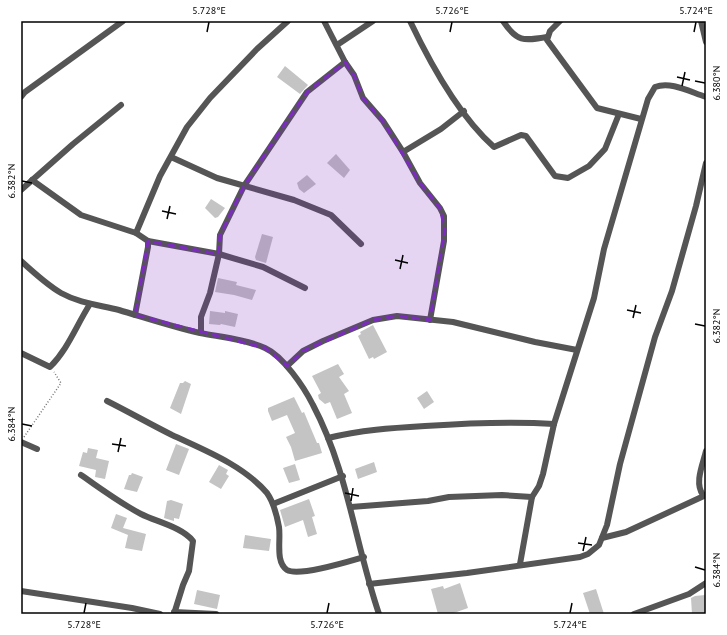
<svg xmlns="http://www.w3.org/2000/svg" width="727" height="635" viewBox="0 0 727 635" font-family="'PT Sans',sans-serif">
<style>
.building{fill:#c4c4c4}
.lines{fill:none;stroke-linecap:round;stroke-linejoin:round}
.path{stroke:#777;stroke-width:1.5;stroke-dasharray:1 2;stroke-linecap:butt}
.minor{stroke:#555;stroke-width:6}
.marked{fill:#7b2cbf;fill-opacity:0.2;stroke:#7b2cbf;stroke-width:3;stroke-dasharray:8 5;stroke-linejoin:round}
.ticks{fill:none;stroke:#000;stroke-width:1.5}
.neatline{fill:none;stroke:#000;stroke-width:1.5}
.ticks-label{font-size:10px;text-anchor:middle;fill:#000}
</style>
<rect width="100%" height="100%" fill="#fff"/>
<g class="building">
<polygon points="285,66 308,85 300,94 277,77"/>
<polygon points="336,154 350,170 344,178 327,163"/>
<polygon points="307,175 316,184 304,193 299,189 297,183"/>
<polygon points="211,199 225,208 218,217 215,218 205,208"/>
<polygon points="262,234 273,237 266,263 256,260 255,257"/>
<polygon points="218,278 237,282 236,285 256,290 252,300 234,295 215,292"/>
<polygon points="210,311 225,313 225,311 238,314 235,327 221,324 220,325 209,324"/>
<polygon points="373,325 387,352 374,359 373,357 369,359 358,336 361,334 360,332"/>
<polygon points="338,364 344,374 339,377 349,391 344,394 352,413 337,419 330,402 325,404 319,399 318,395 321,393 312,376"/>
<polygon points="185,381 191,384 181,414 170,408 180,383 183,383"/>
<polygon points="427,391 434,402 424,409 417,398"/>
<polygon points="294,397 302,413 304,412 317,443 319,443 322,453 295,461 291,447 286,437 295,433 287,415 272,421 268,411 268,408"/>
<polygon points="176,444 189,449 179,475 166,470"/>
<polygon points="88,448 98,450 96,458 109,461 105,479 95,477 96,470 79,466 83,452 87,453"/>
<polygon points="374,462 377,472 358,479 355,469"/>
<polygon points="295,464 300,480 289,483 283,468"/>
<polygon points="219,465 228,470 226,474 229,476 221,489 209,482"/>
<polygon points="132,473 143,477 137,492 124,489 129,475 131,475"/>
<polygon points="309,499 315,516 312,517 317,534 308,537 303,520 285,527 280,510"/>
<polygon points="171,500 183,504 179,519 174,518 174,521 164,518 167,501"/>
<polygon points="116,514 127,518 123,528 146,534 142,551 125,548 128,535 111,528"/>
<polygon points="245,535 271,539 269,551 243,548"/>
<polygon points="460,583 468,608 451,614 438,614 431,589 443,586 444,589"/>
<polygon points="596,589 604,614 590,614 583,593"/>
<polygon points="197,590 220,595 217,609 194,604"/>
<polygon points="705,595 706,614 692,614 691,598 695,596"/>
</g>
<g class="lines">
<polyline class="path" points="24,437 61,383 54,372"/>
<g class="minor">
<polyline points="324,21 345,62 354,75 363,98 383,121 403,152 420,183 440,208 444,216 444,241 430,320"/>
<path d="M 410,21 C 430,63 459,116 494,147 L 521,135 L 526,136 L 555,176 L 568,178 L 589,166 L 605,149 L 619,114"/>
<path d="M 503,21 C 517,42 523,41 547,37"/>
<polyline points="560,21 550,31 547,40 597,108 641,119"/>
<polyline points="701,21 706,42"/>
<polyline points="337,45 373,21"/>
<polyline points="21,97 25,92 123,21"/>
<polyline points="403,152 441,129 464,111"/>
<polyline points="171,157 217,178 294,200 331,215 361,244"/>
<polyline points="32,180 81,215 136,233 148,241 148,247 135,315"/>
<polyline points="21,190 73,144 121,105"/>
<polyline points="136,233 160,176 187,127 210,98 257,49 288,21"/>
<polyline points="148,241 219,254 263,267 305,288"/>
<path d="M 21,261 C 33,272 47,285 61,293 C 79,303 99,305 119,310 C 146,318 173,327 200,333 C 221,337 245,339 265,348 C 283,356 304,387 313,405 C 348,471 355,544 379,614"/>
<polyline points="201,333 201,317 210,293 219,254 220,235 244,186 307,92 345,62"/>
<path d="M 21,353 L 50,367 C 68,349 76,326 90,304"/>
<polyline points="287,366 303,351 323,341 373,320 397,316 453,322 535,342 577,350"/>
<path d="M 107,401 C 129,412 150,424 172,435 C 204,450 243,465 267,493 C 274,503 277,516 279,527 C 281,540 275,562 287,570 C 299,577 350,561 364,557"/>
<path d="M 328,438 C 361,430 391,428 425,426 C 469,423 511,421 554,424"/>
<polyline points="21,442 37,449"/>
<path d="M 81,475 C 100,488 120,503 141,514 C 157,522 182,527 193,541 L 189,571 L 183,585 L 174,614"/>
<path d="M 703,495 C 694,483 703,464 706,451"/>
<polyline points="273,504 343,476"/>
<polyline points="351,507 428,501 449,497 502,495 532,497"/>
<polyline points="602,538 626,532 706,495"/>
<path d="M 520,564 L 532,497 L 539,486 L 543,474 L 554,424 L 594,298 L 604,249 L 648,99 L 655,87 C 671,81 690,92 706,97"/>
<polyline points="369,584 467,573 580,557 588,554 599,545 607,525 620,464 655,337 672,291 696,206 706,163"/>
<polyline points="21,591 132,608 160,614"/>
<polyline points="174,612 216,614"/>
<polyline points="634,614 689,594 706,583"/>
</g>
</g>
<path class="marked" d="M 345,62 L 354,75 L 363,98 L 383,121 L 420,183 L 440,208 L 445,230 L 430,320 L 397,316 L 373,320 L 303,351 L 287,366 L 265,348 L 135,315 L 148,241 L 218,254 L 220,235 L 244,186 L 282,128 L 307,92 Z"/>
<path class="ticks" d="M 207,32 L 209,22M 450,32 L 452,22M 694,32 L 696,22M 677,77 L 690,80M 695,81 L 705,83M 682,86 L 685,72M 22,181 L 32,183M 162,211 L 176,214M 167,219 L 170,206M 395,260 L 408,263M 400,269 L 403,255M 627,310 L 641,313M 633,318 L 636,305M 695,324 L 705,326M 22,424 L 32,426M 112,444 L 126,446M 118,452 L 121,438M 345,493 L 359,496M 351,501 L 353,488M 578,543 L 592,545M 583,551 L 586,537M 695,567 L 705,570M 84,613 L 86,603M 327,613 L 329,603M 570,613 L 572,603"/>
<rect width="727" height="635" fill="none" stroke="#ffffff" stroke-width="44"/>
<rect x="22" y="22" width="683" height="591" class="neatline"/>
<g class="ticks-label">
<text x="209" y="14">5.728°E</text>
<text x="452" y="14">5.726°E</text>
<text x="696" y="14">5.724°E</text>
<text transform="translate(716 83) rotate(-90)" y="4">6.380°N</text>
<text transform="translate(11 181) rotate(-90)" y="4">6.382°N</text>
<text transform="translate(716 326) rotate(-90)" y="4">6.382°N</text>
<text transform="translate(11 424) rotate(-90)" y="4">6.384°N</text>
<text transform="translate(716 570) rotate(-90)" y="4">6.384°N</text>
<text x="84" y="628">5.728°E</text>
<text x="327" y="628">5.726°E</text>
<text x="570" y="628">5.724°E</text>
</g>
</svg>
